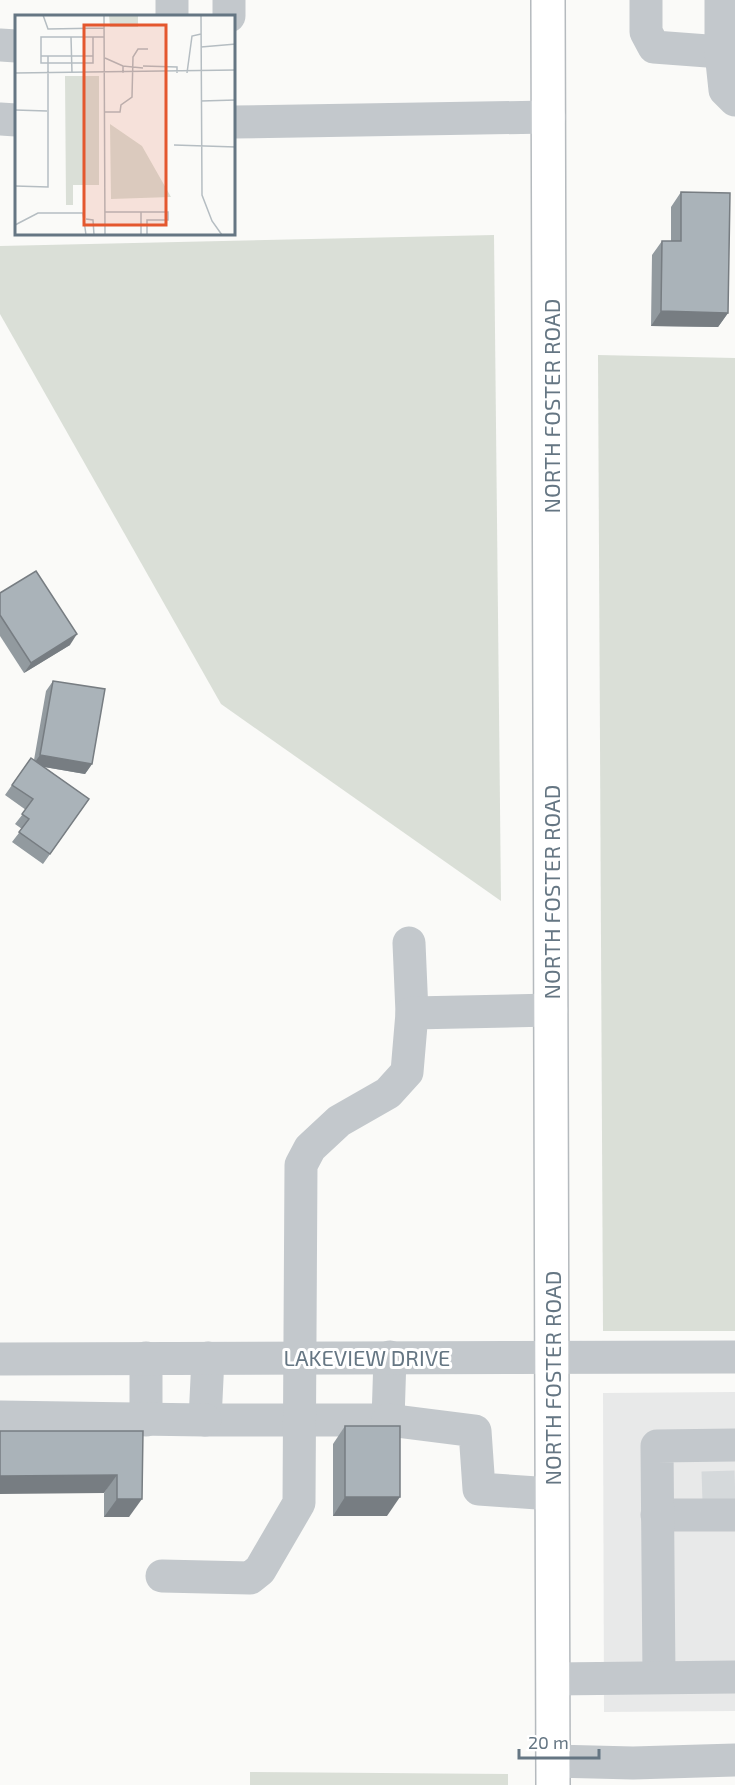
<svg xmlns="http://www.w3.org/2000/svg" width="735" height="1785" viewBox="0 0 735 1785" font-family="'Exo 2',sans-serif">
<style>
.built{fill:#e8e9e9}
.green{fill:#dadfd7}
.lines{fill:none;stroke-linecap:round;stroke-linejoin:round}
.minor-tunnel{stroke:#d5d9db;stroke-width:33;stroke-dasharray:33 16;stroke-linecap:butt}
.major-casing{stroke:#b5babe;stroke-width:36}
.minor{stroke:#c3c8cc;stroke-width:33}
.major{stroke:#fff;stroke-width:33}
.wall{fill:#929a9f}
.shaded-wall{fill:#777d82}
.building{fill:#aab3b9;stroke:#777d82;stroke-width:1.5}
.labels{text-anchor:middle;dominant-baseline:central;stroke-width:6;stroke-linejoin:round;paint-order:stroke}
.street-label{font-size:22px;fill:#657683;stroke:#fff}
.inset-road{fill:none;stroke:#b5bdc2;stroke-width:1.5}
.view{fill:#e4572e;fill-opacity:0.15;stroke:#e4572e;stroke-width:3}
.inset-edge{fill:none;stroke:#657683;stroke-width:3}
</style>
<rect width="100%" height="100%" fill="#fafaf8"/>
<polygon class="built" points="735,1392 735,1711 604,1712 603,1393"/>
<g class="green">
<polygon points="494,235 501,901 221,704 0,314 0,246"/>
<polygon points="598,355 735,358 735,1331 603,1331"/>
<polygon points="250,1772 508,1774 508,1785 250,1785"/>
</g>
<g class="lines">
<polyline class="minor-tunnel" points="718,1471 719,1502"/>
<defs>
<polyline id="major" points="548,0 553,1785"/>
</defs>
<use href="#major" class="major-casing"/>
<g class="minor">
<polyline points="172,0 172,16"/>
<polyline points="229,0 229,16"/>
<polyline points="646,0 646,32 654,47 721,52"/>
<polyline points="721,0 721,52 725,90 735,100"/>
<polyline points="0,45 16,46"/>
<polyline points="0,119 16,120"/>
<polyline points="234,122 549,117"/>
<polyline points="409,943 412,1013"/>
<polyline points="146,1358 146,1420"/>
<polyline points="208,1358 205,1420 388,1420 390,1357"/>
<polyline points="0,1359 735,1357"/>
<polyline points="0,1417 205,1420"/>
<polyline points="388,1420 475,1431 479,1489 552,1494"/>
<polyline points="657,1515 735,1515"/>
<polyline points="162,1576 250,1578 260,1570 299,1503 301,1165 310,1148 339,1121 388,1093 407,1072 412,1013 551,1010"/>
<polyline points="659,1677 657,1446 735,1445"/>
<polyline points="553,1679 735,1677"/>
<polyline points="553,1761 633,1763 735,1760"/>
</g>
<use href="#major" class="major"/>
</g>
<g class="wall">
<polygon points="681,192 728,313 718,327 651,326 652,255 662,241 671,241 671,207"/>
<polygon points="0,593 70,645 24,673 0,636"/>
<polygon points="53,681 92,764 85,774 44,767 89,799 43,864 12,842 22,829 15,824 26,810 5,795 31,758 34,760 46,691"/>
<polygon points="345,1426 387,1516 333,1516 333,1444"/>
<polygon points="143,1431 129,1517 104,1517 104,1493"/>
</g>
<g class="shaded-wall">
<polygon points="661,311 728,313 718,327 651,326"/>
<polygon points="77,634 70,645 24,673 31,663"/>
<polygon points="40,755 92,764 85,774 33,765"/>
<polygon points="117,1475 104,1493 0,1494 0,1476"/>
<polygon points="345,1497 400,1497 387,1516 333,1516"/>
<polygon points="117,1499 142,1499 129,1517 104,1517"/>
</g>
<g class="building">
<polygon points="681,192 730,193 728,313 661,311 662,241 681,241"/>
<polygon points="36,571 77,634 31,663 0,615 0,593"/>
<polygon points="53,681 105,689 92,764 40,755"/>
<polygon points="31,758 89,799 50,854 19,832 29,819 22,814 33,799 12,785"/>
<rect x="345" y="1426" width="55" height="71"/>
<polygon points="0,1431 143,1431 142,1499 117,1499 117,1475 0,1476"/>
</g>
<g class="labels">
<g class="street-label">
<text transform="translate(551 406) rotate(-90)">NORTH FOSTER ROAD</text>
<text transform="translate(551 892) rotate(-90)">NORTH FOSTER ROAD</text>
<text x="367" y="1357">LAKEVIEW DRIVE</text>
<text transform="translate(552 1378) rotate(-90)">NORTH FOSTER ROAD</text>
</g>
</g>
<g transform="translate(15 15)">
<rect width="220" height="220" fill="#fafaf8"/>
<path d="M 94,0 L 123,0 L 123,12 L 95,12 ZM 50,61 L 84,61 L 84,170 L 58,170 L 58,190 L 51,190 ZM 95,109 L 127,131 L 156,182 L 96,184 Z" fill="#dadfd7"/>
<path class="inset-road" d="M 28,0 L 33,14 L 89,13M 89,0 L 90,220M 186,0 L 187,180 L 197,206 L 207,220M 186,32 L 221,29M 26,41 L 26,48 L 78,48 L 78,22M 33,41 L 78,41M 90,43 L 108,51M 128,51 L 162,52 L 162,58M 0,58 L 221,55M 57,58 L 56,22 L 89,22M 108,58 L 108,51 L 128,53M 172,58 L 177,21 L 186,19M 186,86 L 221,85M 0,95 L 32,96M 90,97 L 105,97 L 106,90 L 117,82 L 118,42 L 123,34 L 133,34M 159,130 L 221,132M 0,171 L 33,172 L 33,41 L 26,41 L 26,22 L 56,22M 90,197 L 126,197M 71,204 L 78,205 L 79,220M 0,210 L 23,198 L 68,198 L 71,220M 126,220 L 126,197 L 153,197 L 153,205 L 132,205 L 132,220"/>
<path class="view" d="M 69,10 L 151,10 L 151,210 L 69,210 Z"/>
<rect width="220" height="220" class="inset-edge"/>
</g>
<path d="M519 1749v9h80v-9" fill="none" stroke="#657683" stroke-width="3"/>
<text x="528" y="1749" font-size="18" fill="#657683" stroke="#ffffff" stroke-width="4.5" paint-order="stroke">20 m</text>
</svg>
